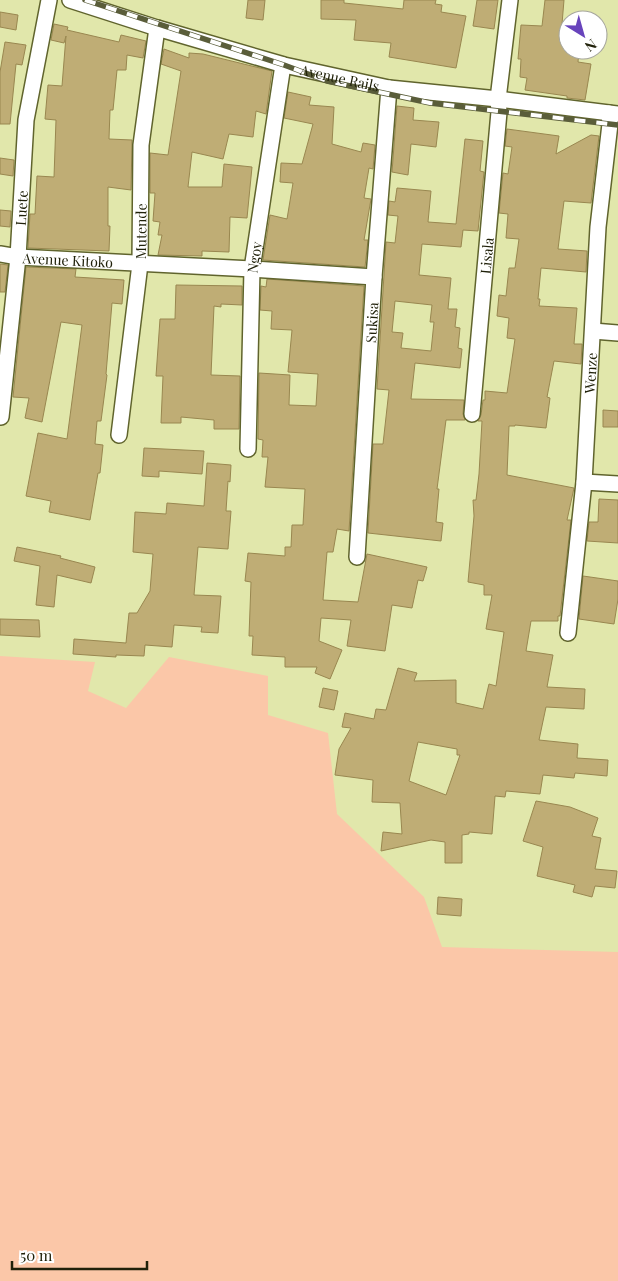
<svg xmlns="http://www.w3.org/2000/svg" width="618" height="1281" viewBox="0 0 618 1281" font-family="'Playfair Display',serif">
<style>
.green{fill:#fbc7a8}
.building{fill:#bfad75;stroke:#998750;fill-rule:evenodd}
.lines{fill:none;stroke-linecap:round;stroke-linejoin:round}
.minor-casing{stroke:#60642d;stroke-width:18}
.minor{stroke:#fff;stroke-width:15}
.rail-casing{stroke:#5a5d3a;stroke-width:5.5}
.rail{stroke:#fff;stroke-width:4;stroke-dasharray:11;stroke-linecap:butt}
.labels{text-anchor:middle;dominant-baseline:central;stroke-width:4.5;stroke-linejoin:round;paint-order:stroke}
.street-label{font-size:14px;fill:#20210a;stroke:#fff}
</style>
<rect width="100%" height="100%" fill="#e1e7ab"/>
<polygon class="green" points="0,656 95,662 88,691 126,708 169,657 268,676 268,715 328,733 337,814 424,897 442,947 618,952 618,1281 0,1281"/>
<g class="building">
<polygon points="248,0 265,0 263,20 246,18"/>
<polygon points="321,0 344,0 344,3 403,9 404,0 436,0 435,4 442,5 441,12 466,16 456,68 389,57 391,43 354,40 356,20 321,19"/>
<polygon points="477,0 498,0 494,29 473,26"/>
<polygon points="545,0 564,0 561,36 568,37 568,50 579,50 578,62 591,64 585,100 567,98 567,96 525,90 527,78 520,77 521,59 518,59 521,25 542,26"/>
<polygon points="0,12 18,15 16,30 0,27"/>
<polygon points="54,24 68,27 67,30 119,42 121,35 146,41 143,58 127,55 126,70 117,70 113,110 110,110 109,139 132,140 131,190 108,187 108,226 110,226 109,251 28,248 30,214 35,214 37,176 54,177 56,120 45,119 48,85 62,86 66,36 64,43 51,40"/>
<polygon points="5,42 26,45 22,65 16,64 10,124 0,124 0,72"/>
<polygon points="164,49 189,58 189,53 203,54 272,71 266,114 256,111 253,137 229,134 223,159 192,152 188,187 222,187 224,164 252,167 247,218 230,217 229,252 202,251 202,256 158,255 162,235 158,235 160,222 153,221 155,193 150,193 150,153 168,155 181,71 161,64"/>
<polygon points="288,92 311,97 309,105 334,107 332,144 361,152 363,143 375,145 373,169 369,168 364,198 371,199 364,240 368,240 365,267 263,260 270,215 287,219 293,183 280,182 281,163 302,164 313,124 284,118"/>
<polygon points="397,106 414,108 413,120 439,122 436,147 411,144 408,175 392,172"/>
<path d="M 507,129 L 559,136 L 556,154 L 591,135 L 599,136 L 591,203 L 564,201 L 558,249 L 587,251 L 586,272 L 541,268 L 538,299 L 540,299 L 539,306 L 577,308 L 574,344 L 582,344 L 581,364 L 554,361 L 547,397 L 550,398 L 546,428 L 515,425 L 515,426 L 509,426 L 507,475 L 574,488 L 567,520 L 571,520 L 560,616 L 558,616 L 558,621 L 531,621 L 526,651 L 553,655 L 547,687 L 585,689 L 584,709 L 546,707 L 539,740 L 578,744 L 577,758 L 608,760 L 607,776 L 575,773 L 574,778 L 543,775 L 540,794 L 506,791 L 505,797 L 495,796 L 492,834 L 469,832 L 469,834 L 462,835 L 462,863 L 445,863 L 445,842 L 431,840 L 381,851 L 383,832 L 402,834 L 400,803 L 372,802 L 373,780 L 335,775 L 339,749 L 351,728 L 342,727 L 345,713 L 374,719 L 376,709 L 386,710 L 398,668 L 417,673 L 414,681 L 456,680 L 456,703 L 483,709 L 489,684 L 496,686 L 504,632 L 486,629 L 492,595 L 484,595 L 484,585 L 468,582 L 474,516 L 473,500 L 476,500 L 479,474 L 482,421 L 478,421 L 481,415 L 483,400 L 485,400 L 485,391 L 507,393 L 515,339 L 507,338 L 509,318 L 497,316 L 499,295 L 506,296 L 509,268 L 515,268 L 519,239 L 506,238 L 508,214 L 499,213 L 503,173 L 508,174 L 512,147 L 505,146 ZM 418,742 L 457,749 L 457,755 L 460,755 L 446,795 L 409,781 Z"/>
<path d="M 465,139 L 483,141 L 480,171 L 484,172 L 478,231 L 463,230 L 461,247 L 422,244 L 419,275 L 451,278 L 448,309 L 457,309 L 455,327 L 460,328 L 458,348 L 462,349 L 460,368 L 415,363 L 411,399 L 464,400 L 463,414 L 465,420 L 446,420 L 437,489 L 439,489 L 436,522 L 443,523 L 441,541 L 368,533 L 373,444 L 383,444 L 389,390 L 377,389 L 386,242 L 395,243 L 398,216 L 388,215 L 389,201 L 395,202 L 397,188 L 431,191 L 428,222 L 456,224 ZM 395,301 L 432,305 L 430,322 L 434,322 L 431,351 L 401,348 L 403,333 L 392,332 Z"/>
<polygon points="0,158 14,160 13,176 0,174"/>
<polygon points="0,210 11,211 10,227 0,226"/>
<polygon points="0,264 8,265 5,292 0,292"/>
<polygon points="26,267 76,269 75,277 124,280 122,304 112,303 106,374 107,375 101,421 97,421 95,444 103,445 100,473 98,473 90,520 49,512 51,501 26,496 38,433 67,439 82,325 61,322 42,422 25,418 29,398 13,397"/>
<polygon points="267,279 364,286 349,531 337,529 333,552 327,552 323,600 358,602 367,554 427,567 423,581 418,580 412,608 392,605 385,651 347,646 351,620 321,618 319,641 342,650 330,679 315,673 317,667 285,667 285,657 252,655 253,636 249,636 251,582 245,581 248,553 285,556 285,547 291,547 292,525 303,525 305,489 265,487 268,457 262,457 263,440 258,439 259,373 290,375 289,405 316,406 318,374 288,372 292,330 271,329 272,311 260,310 261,286 266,287"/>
<polygon points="176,285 242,286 242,305 221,304 221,307 214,306 211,375 240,376 239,429 214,429 214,420 181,417 181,423 161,423 163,376 156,376 160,319 175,319"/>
<polygon points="603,410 618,411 618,427 603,427"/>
<polygon points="144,448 204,451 202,474 159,471 159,477 142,476"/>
<polygon points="207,463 231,465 230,482 228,481 226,511 231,511 228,549 198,547 194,595 221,596 218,633 201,632 202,627 174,625 172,647 145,645 144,656 116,655 116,657 73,654 74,639 126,643 129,613 137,613 150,591 153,554 133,552 135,512 166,514 167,503 204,506"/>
<polygon points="599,499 618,500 618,543 587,541 589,522 598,522"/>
<polygon points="17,547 61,556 60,558 95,567 91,583 57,575 54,607 36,605 40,566 14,561"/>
<polygon points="583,576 618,581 618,599 614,624 579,619"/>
<polygon points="0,619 39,620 40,637 0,635"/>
<polygon points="323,688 338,691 334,710 319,707"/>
<polygon points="536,801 570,807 598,818 592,836 601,838 595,869 617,871 615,888 595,886 592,897 573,892 575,885 537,876 543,847 523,841"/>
<polygon points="438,897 462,899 461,916 437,914"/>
</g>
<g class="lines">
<defs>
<g id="minor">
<path id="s1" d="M 70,0 L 157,28 L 284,65 L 389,88 L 498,99 L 618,114"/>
<path id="s2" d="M 0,254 L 18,257 L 252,269 L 374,277"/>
<polyline points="593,331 618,333"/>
<path id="s3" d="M 472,414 L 499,112 L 498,99 L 510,0"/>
<path id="s4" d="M 1,417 L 18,257 L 26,120 L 49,0"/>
<path id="s5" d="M 119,435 L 140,264 L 141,145 L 157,28"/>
<path id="s6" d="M 248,449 L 252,269 L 283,65"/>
<polyline points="584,482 618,484"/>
<path id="s7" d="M 357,557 L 374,277 L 389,88"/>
<path id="s8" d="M 568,633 L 584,482 L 598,227 L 610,124 L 609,113"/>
</g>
</defs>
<use href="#minor" class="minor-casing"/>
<use href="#minor" class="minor"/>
<defs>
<polyline id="rail" points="85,0 284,65 327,81 430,103 618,125"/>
</defs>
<use href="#rail" class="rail-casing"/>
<use href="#rail" class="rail"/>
</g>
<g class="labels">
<g class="street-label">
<text stroke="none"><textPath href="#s1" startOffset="281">Avenue Rails</textPath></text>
<text stroke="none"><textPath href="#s4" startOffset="210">Luete</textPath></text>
<text stroke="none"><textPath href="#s5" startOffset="205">Mutende</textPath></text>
<text stroke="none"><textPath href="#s6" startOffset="192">Ngoy</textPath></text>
<text stroke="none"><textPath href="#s3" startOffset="159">Lisala</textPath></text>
<text stroke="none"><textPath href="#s2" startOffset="68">Avenue Kitoko</textPath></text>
<text stroke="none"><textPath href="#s7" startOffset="235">Sukisa</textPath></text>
<text stroke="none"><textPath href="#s8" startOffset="261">Wenze</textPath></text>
</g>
</g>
<g transform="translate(583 35) rotate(143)"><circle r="24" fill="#ffffff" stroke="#a6a69d"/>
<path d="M0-4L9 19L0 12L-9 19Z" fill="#6844bc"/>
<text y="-8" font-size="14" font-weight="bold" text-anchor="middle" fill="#20210a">N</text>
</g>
<path d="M12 1261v8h135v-8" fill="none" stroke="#20210a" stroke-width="2.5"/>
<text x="20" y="1261" font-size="15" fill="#20210a" stroke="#ffffff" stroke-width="4" paint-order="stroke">50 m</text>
</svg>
